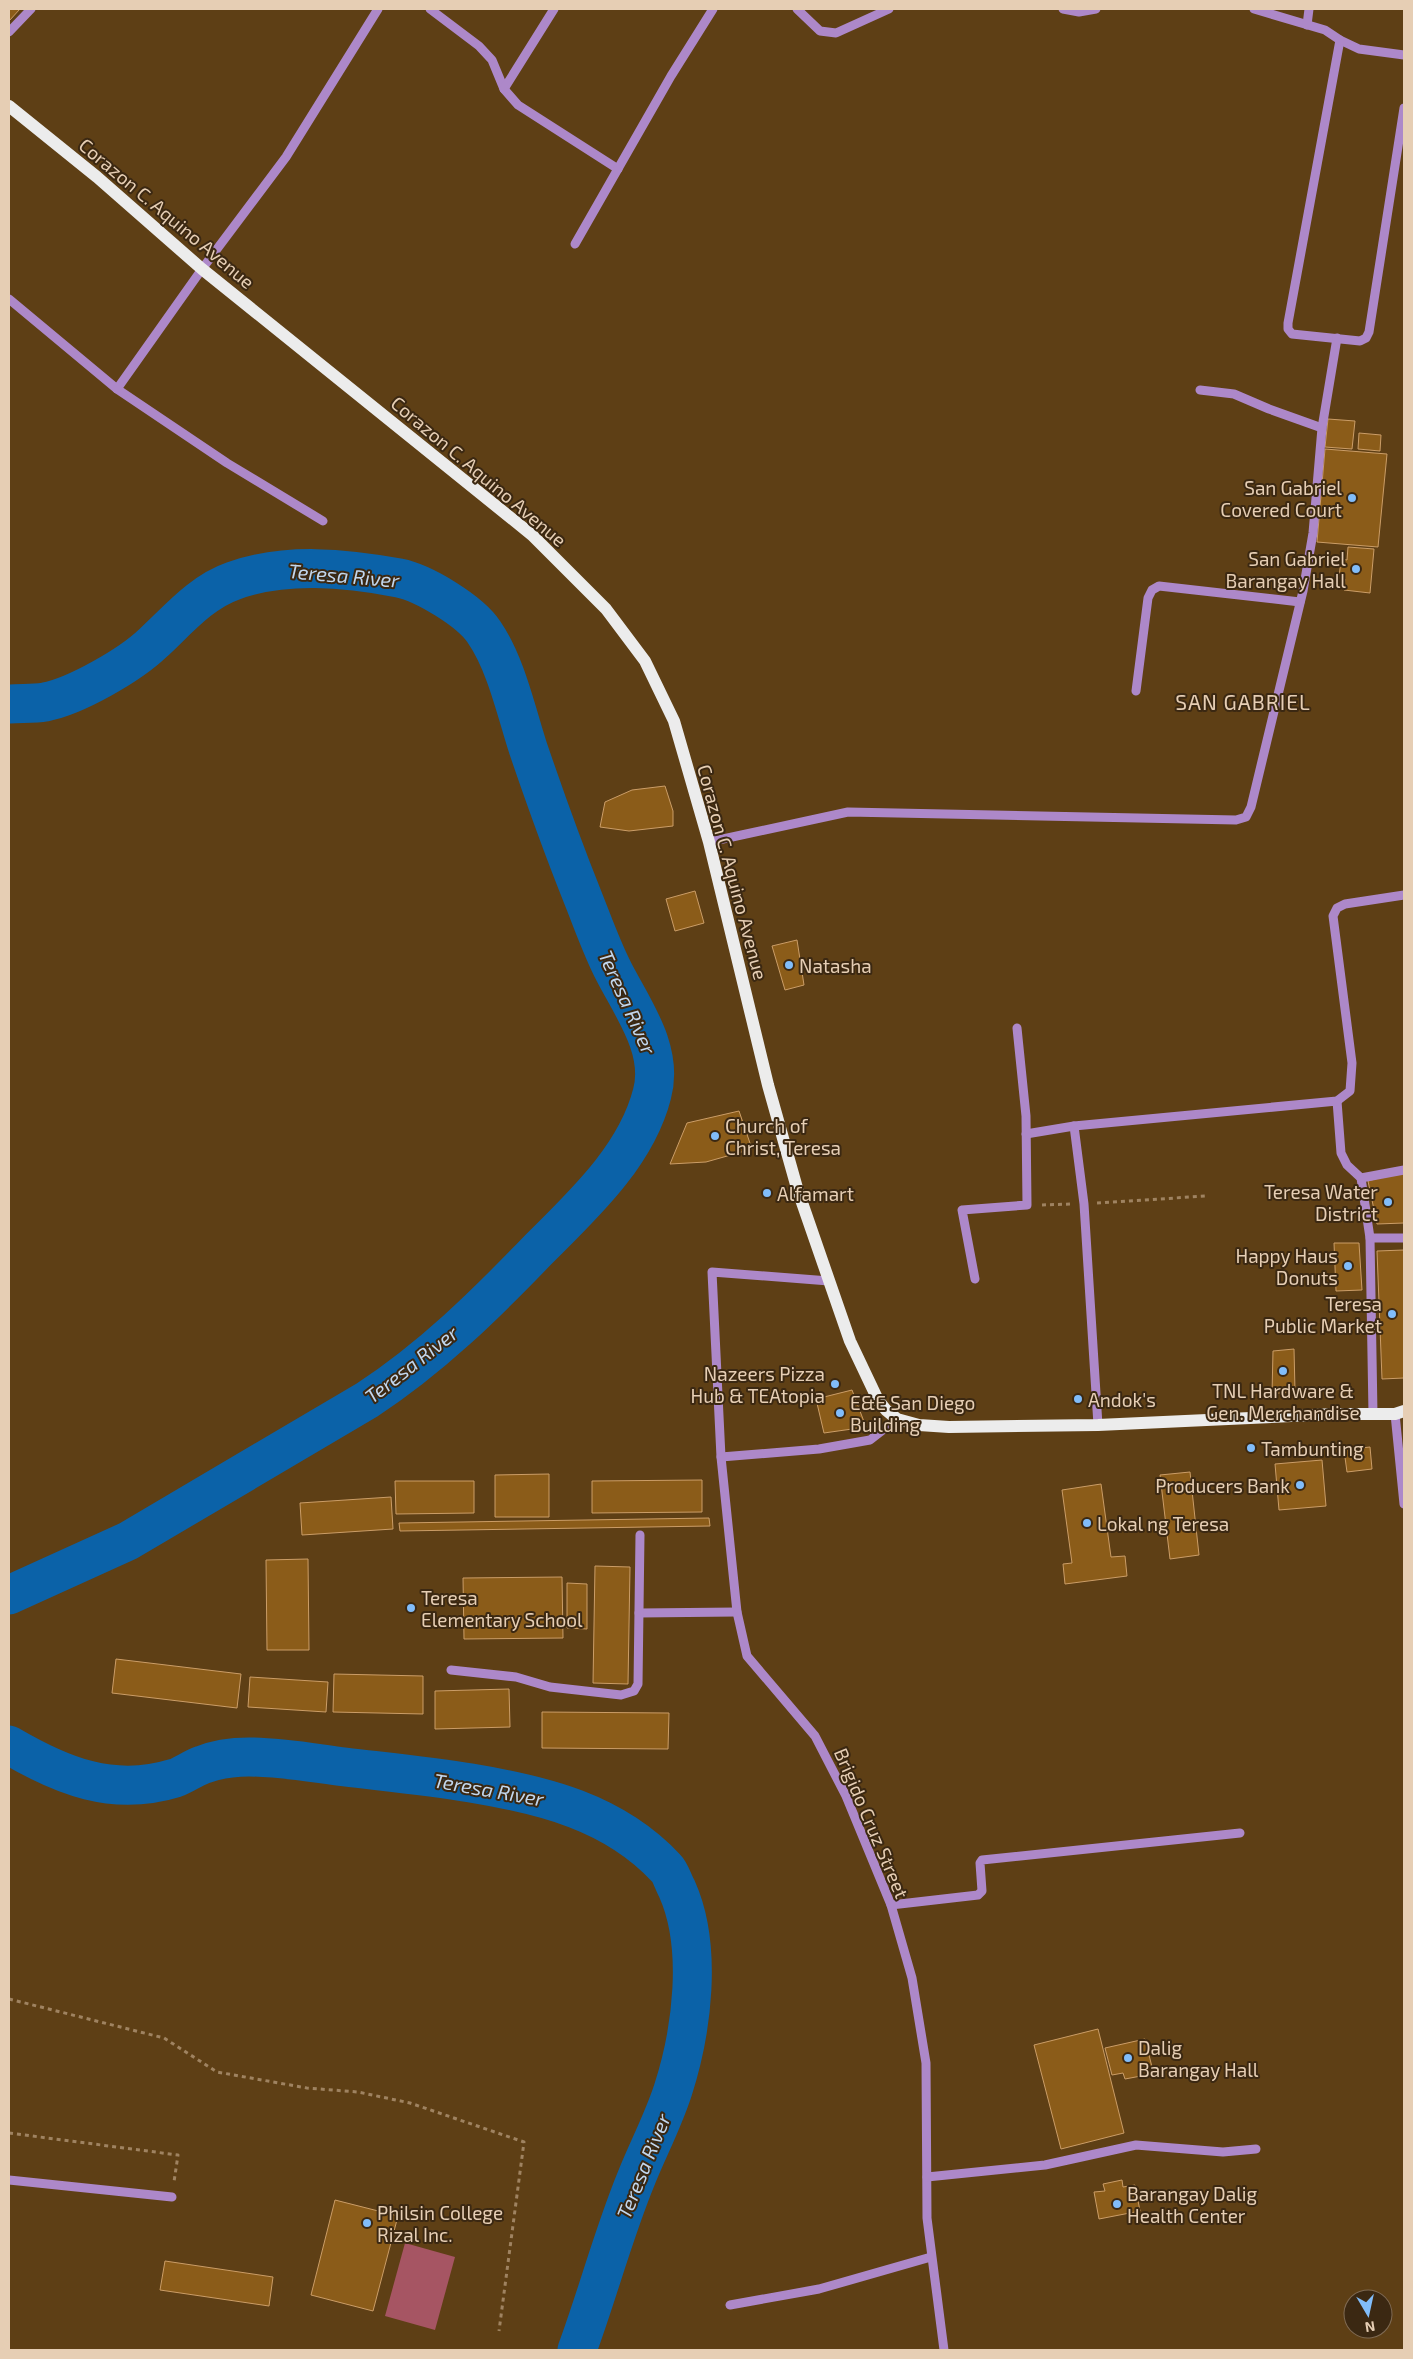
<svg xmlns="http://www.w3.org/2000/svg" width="1413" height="2359" viewBox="0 0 1413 2359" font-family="'Exo 2',sans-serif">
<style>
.green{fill:#a65563}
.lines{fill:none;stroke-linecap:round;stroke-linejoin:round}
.river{stroke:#0b62a8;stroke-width:39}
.building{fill:#8b5c19;stroke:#cb9d67}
.path{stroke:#9f8361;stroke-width:3;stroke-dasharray:4 4;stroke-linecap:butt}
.minor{stroke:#ad88c9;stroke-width:9}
.major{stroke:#ececec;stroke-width:12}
.poi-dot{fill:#81bdfa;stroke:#3b2812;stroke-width:2}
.labels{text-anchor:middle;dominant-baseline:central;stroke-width:4;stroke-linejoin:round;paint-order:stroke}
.street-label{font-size:19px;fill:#e6ceb4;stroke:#3b2812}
.poi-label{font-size:19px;fill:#e6ceb4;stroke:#3b2812;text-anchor:start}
.water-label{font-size:20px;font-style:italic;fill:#c2d7ee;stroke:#3b2812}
.quarter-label{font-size:21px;letter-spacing:1px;fill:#e6ceb4;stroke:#3b2812}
</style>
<rect width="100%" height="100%" fill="#5e3f15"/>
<polygon class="green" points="405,2243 455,2257 435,2330 385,2316"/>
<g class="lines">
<g class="river">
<path d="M 9,704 C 21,703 33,704 45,702 C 76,696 130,665 153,643 C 177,621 201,592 233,581 C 285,562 346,568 399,578 C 424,583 470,611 484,632 C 506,664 516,711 528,748 C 545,798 563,848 583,898 C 593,923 602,949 614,972 C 633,1009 664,1050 652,1094 C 636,1157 581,1207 537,1251 C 484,1306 431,1358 367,1400 L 128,1541 L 9,1595"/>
<path d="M 9,1745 C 62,1776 113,1797 175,1778 C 184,1775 193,1768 202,1765 C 217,1759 233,1757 249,1757 C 281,1757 313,1763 345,1767 C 387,1772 429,1776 471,1783 C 543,1795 614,1812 666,1868 C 671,1873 673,1882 677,1889 C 703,1947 692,2031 673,2090 C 663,2121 648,2149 636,2179 C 613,2235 598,2293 577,2350"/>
</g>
</g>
<g class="building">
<polygon points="9,9 20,9 9,21"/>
<polygon points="1328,419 1355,421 1352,449 1325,447"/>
<polygon points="1359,433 1381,435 1380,451 1358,449"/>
<polygon points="1325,449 1387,454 1378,547 1317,542"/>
<polygon points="1348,547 1374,549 1370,593 1344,590 1345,579 1339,578 1341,559 1347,560"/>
<polygon points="665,786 673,811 673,826 629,831 600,827 605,802 632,790"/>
<polygon points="695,891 704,923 675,931 666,899"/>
<polygon points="797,940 804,985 785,990 772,946"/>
<polygon points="739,1111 752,1149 706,1162 670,1164 687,1123"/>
<polygon points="1404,1171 1404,1223 1377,1224 1368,1181"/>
<polygon points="1334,1243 1359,1243 1362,1290 1336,1291"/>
<polygon points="1404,1250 1404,1378 1382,1379 1377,1251"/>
<polygon points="1294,1349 1295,1391 1272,1394 1273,1351"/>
<polygon points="852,1390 866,1427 824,1433 816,1399"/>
<polygon points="1370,1447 1372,1469 1347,1472 1344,1450"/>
<polygon points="1322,1460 1326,1506 1279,1510 1275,1464"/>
<polygon points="1190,1472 1199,1555 1170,1559 1160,1475"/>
<polygon points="549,1474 549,1517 495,1517 495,1475"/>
<polygon points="702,1480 702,1512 592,1513 592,1481"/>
<polygon points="395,1481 474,1481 474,1513 396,1514"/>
<polygon points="1101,1484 1111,1557 1125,1556 1127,1576 1065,1584 1063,1564 1072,1563 1062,1490"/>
<polygon points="391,1497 393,1529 302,1535 300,1503"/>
<polygon points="709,1518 710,1526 400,1531 399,1523"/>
<polygon points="308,1559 309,1650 267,1650 266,1560"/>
<polygon points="595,1566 630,1567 628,1684 593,1683"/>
<polygon points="562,1577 563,1638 464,1639 463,1578"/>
<polygon points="567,1583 587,1584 587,1629 567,1628"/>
<polygon points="116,1659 241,1674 237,1708 112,1693"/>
<polygon points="334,1674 423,1676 423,1714 333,1712"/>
<polygon points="250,1677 328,1682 326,1712 248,1707"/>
<polygon points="509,1689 510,1727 435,1729 435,1691"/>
<polygon points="542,1712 669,1713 668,1749 542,1748"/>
<polygon points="1098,2029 1124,2133 1061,2149 1034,2045"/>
<polygon points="1145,2039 1152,2067 1140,2069 1141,2076 1125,2079 1123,2073 1112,2075 1105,2048"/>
<polygon points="1122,2180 1123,2187 1135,2185 1140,2211 1099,2219 1094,2192 1105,2191 1103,2184"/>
<polygon points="335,2200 398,2216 373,2311 311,2295"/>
<polygon points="165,2261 273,2277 269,2306 160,2290"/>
</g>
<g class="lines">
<g class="path">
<polyline points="1097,1203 1206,1196"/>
<polyline points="1042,1205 1071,1204"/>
<polyline points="9,1999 164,2038 217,2072 307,2088 358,2092 410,2103 524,2142 499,2331"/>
<polyline points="9,2133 178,2155 174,2182"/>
</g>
<g class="minor">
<polyline points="430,9 479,46 492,60 504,89 518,105 618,169"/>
<polyline points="797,9 820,31 836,33 889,9"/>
<polyline points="1063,9 1079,12 1096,9"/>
<polyline points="1254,9 1325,30 1340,40 1359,49 1404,55"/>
<polyline points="1307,25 1309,9"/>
<polyline points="9,32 31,9"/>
<polyline points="1340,40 1288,323 1288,329 1292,334 1360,341 1366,338 1369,332 1404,108"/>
<polyline points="504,89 554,9"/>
<polyline points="575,244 671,76 713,9"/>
<polyline points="9,299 117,389 227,463 323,521"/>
<polyline points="117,389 202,269 286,157 378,9"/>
<polyline points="1200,390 1234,394 1269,409 1322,428"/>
<polyline points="1136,691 1148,598 1152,590 1159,586 1300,602"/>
<polyline points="709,842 848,812 1236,820 1246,817 1251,807 1303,591 1313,533 1322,428 1337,338"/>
<polyline points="1337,1101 1341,1153 1347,1165 1361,1178 1370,1238 1373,1414"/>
<polyline points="1074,1126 1084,1204 1098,1425"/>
<polyline points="1026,1134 1074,1126 1337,1101 1350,1091 1352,1063 1333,916 1337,908 1345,904 1404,895"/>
<polyline points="1361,1178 1404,1170"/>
<polyline points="1370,1238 1404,1238"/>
<polyline points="975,1279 962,1210 1027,1205 1026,1116 1017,1028"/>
<polyline points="829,1281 712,1272 721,1457 737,1612 747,1656 815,1736 846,1796 891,1905 912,1978 926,2063 927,2218 944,2350"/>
<polyline points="1395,1414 1404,1504"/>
<polyline points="721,1457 819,1449 870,1440 897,1419"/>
<polyline points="639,1613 737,1612"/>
<polyline points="451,1670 516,1677 550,1687 621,1695 634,1691 638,1684 640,1535"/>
<polyline points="891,1905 978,1895 982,1891 980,1863 982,1860 1240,1833"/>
<polyline points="927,2177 1045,2165 1136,2145 1223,2152 1256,2149"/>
<polyline points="9,2180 172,2197"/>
<polyline points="730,2305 819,2289 931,2257"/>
</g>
<polyline class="major" points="9,106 97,177 202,269 532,535 606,609 645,661 674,721 709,842 768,1085 797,1188 850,1341 878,1400 886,1410 897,1419 919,1425 949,1427 1098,1425 1335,1414 1395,1414 1404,1411"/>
</g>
<g class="poi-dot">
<circle cx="1352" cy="498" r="5"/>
<circle cx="1356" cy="569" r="5"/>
<circle cx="789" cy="965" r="5"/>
<circle cx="715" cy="1136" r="5"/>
<circle cx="767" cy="1193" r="5"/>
<circle cx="1388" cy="1202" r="5"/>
<circle cx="1348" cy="1266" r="5"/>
<circle cx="1392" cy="1314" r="5"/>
<circle cx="1283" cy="1371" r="5"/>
<circle cx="835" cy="1384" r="5"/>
<circle cx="1078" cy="1399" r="5"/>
<circle cx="840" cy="1413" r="5"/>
<circle cx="1251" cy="1448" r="5"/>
<circle cx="1300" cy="1485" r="5"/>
<circle cx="1087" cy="1523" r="5"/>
<circle cx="411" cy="1608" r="5"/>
<circle cx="1128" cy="2058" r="5"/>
<circle cx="1117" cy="2204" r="5"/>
<circle cx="367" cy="2223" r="5"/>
</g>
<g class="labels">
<g class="street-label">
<text transform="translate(167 213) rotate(40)">Corazon C. Aquino Avenue</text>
<text transform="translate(479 471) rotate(40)">Corazon C. Aquino Avenue</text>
<text transform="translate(733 872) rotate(75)">Corazon C. Aquino Avenue</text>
<text transform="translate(872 1823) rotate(67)">Brigido Cruz Street</text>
</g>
<g class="poi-label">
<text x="1342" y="487" text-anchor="end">San Gabriel<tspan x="1342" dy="22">Covered Court</tspan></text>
<text x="1346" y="558" text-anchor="end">San Gabriel<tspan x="1346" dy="22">Barangay Hall</tspan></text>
<text x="799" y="965">Natasha</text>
<text x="725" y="1125">Church of<tspan x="725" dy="22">Christ, Teresa</tspan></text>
<text x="1378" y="1191" text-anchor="end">Teresa Water<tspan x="1378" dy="22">District</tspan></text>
<text x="777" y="1193">Alfamart</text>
<text x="1338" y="1255" text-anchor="end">Happy Haus<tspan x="1338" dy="22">Donuts</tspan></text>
<text x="1382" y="1303" text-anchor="end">Teresa<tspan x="1382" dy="22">Public Market</tspan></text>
<text x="825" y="1373" text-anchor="end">Nazeers Pizza<tspan x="825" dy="22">Hub &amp; TEAtopia</tspan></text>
<text x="1283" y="1390" text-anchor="middle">TNL Hardware &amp;<tspan x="1283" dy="22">Gen. Merchandise</tspan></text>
<text x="1088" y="1399">Andok's</text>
<text x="850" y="1402">E&amp;E San Diego<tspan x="850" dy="22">Building</tspan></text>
<text x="1261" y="1448">Tambunting</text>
<text x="1290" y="1485" text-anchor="end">Producers Bank</text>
<text x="1097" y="1523">Lokal ng Teresa</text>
<text x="421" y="1597">Teresa<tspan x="421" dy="22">Elementary School</tspan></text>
<text x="1138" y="2047">Dalig<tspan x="1138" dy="22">Barangay Hall</tspan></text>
<text x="1127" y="2193">Barangay Dalig<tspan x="1127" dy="22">Health Center</tspan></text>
<text x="377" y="2212">Philsin College<tspan x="377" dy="22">Rizal Inc.</tspan></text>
</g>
<g class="water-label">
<text transform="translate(344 575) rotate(5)">Teresa River</text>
<text transform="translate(628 1002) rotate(66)">Teresa River</text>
<text transform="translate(411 1364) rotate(-38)">Teresa River</text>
<text transform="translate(489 1789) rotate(10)">Teresa River</text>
<text transform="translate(643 2166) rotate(-68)">Teresa River</text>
</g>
<g class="quarter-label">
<text x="1243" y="701">SAN GABRIEL</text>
</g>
</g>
<rect width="1413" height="2359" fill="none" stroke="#e6ceb4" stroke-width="20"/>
<g transform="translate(1368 2314) rotate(171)"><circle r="24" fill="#3b2812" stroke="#7f6a53"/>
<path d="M0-4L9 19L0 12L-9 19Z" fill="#81bdfa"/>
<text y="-8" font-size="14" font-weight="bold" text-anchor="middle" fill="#e6ceb4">N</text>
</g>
</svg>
